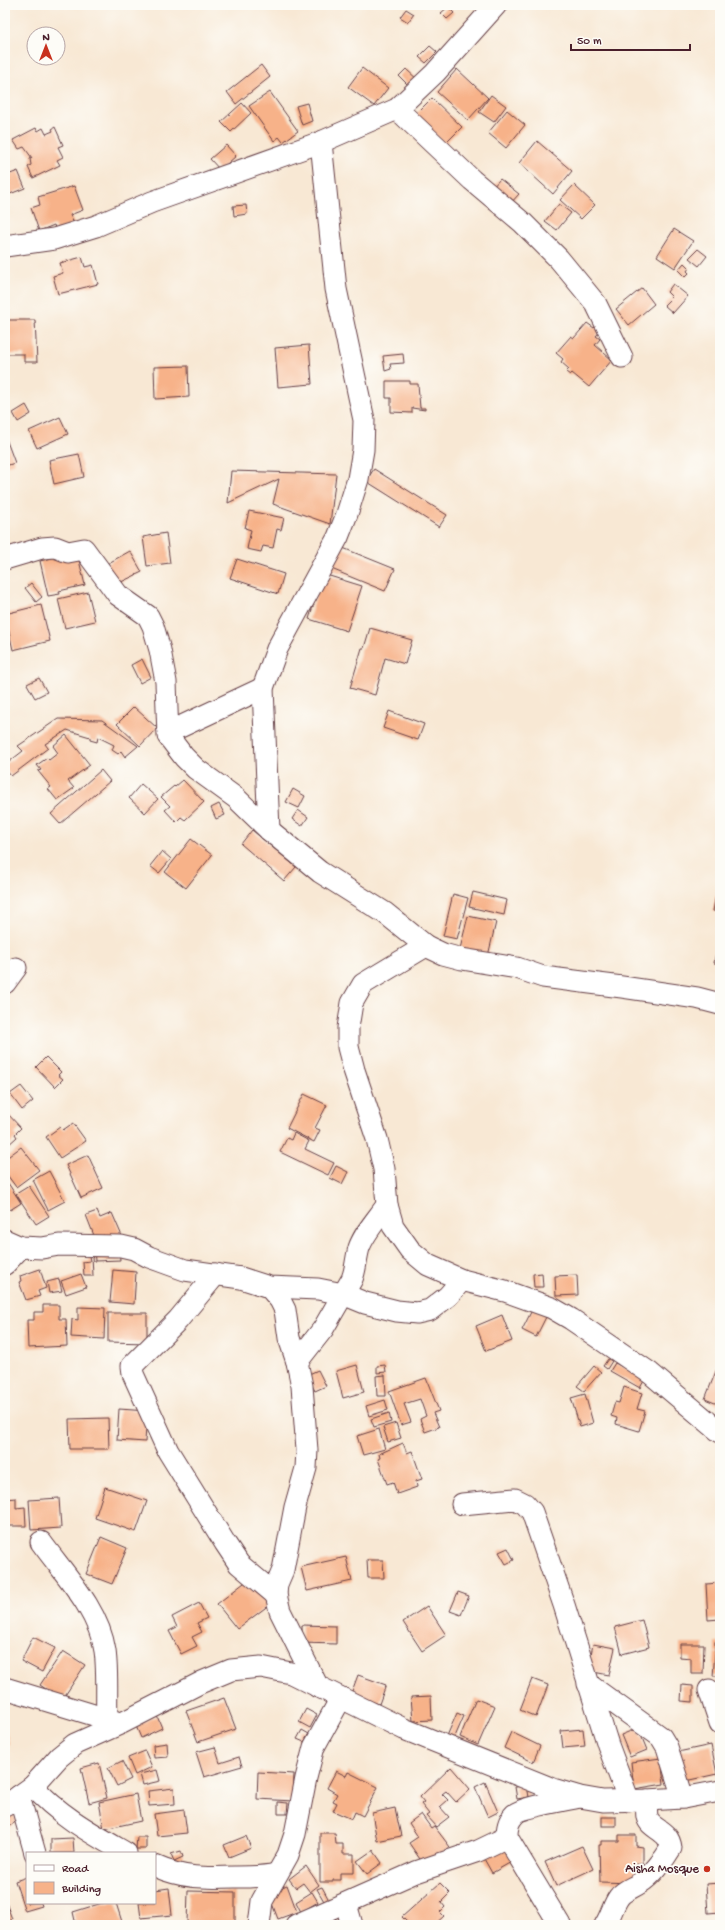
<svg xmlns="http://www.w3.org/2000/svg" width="725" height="1930" viewBox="0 0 725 1930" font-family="'Gochi Hand',sans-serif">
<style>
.building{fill:#f7b289}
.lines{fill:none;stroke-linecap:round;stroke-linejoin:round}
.minor-casing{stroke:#643d44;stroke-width:23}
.minor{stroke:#fff;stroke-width:21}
.poi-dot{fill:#c8321e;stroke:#fdfcf7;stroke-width:1.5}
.labels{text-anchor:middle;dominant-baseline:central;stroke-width:3.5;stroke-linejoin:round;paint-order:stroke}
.poi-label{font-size:13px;fill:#4a1f2b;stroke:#fdfcf7;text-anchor:end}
</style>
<rect width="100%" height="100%" fill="#fdfcf7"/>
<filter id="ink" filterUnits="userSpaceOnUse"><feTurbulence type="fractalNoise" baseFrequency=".025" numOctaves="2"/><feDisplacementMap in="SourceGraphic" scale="8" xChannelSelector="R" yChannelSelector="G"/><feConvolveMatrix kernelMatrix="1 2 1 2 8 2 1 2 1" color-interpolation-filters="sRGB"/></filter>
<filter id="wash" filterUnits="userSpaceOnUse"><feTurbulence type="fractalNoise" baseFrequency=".012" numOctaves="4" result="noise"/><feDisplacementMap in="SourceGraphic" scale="16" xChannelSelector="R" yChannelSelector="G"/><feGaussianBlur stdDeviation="0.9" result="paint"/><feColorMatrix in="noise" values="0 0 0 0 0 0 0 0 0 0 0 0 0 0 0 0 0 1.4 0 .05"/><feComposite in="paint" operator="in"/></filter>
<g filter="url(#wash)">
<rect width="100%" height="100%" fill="#f8e8d4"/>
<g id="blocks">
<g class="building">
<polygon points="448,7 454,13 447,19 441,13"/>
<polygon points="406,9 414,14 408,22 400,17"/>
<polygon points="430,46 437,52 426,63 419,57"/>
<polygon points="261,65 270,77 236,104 227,92"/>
<polygon points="362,68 388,88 374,106 348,87"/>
<polygon points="406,69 419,81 411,88 399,76"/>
<polygon points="457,69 488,98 468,120 437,92"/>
<polygon points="270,92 298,131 283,142 279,137 274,141 249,106"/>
<polygon points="491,95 506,106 494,122 479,112"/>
<polygon points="432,98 462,127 445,144 415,115"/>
<polygon points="242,103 251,113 231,132 221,122"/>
<polygon points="307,103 312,121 302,125 296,106"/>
<polygon points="507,110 525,125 506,148 488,133"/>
<polygon points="55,127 63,145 58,147 63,157 57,160 60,165 33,178 28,167 31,165 30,159 32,158 24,147 19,149 13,140 36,128 38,131 43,128 46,134 53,131 52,129"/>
<polygon points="537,141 572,171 553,194 519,163"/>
<polygon points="226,145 236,156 220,170 210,159"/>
<polygon points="18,171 25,188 5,196 5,176"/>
<polygon points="500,179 519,194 510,204 491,189"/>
<polygon points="574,185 595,205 581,219 560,200"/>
<polygon points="74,186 83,210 70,215 74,224 56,231 54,225 39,231 31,208 40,205 38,197"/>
<polygon points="559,204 571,213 557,230 545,221"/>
<polygon points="246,205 247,214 234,216 233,206"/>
<polygon points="674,229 693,241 675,268 657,256"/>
<polygon points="698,249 707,256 699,266 689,258"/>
<polygon points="82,257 85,267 93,265 98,284 58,294 53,276 63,273 60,263"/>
<polygon points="684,263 689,268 687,271 689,273 685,277 678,270"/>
<polygon points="673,284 688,296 673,313 664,305 672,297 667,292"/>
<polygon points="642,288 654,304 629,325 616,309"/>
<polygon points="6,320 35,320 37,362 24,362 24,354 5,354"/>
<polygon points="587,323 594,328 597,325 602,329 596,336 600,339 595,345 612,360 589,387 572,373 570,375 566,372 569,369 561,362 563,359 556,353 571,336 574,338"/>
<polygon points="309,345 312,384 278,387 275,348"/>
<polygon points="403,354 404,363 390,364 391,369 385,371 383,356"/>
<polygon points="188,366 189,397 155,399 154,367"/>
<polygon points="386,381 410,381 410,384 418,384 420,408 425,408 425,410 412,408 412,413 391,412 391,398 386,398"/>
<polygon points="26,405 31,414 18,422 13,413"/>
<polygon points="60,417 68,434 37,448 29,431"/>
<polygon points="5,436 15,463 5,466"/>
<polygon points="79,454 84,477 54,484 49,460"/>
<polygon points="374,469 447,515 439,527 366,481"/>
<polygon points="231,471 336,474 330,524 273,504 279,479 228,503"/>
<polygon points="249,511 284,518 281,530 277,529 273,548 263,546 261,552 247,549 251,530 245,528"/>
<polygon points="166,533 170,563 147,566 143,537"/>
<polygon points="338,546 395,569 385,591 329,568"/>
<polygon points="130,551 142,572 117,584 105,565"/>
<polygon points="77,552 85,585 59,591 60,594 48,596 40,561"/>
<polygon points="237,559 284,574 278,594 230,578"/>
<polygon points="323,574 362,586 347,631 309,619"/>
<polygon points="31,583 42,597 36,602 25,588"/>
<polygon points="88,592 95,621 65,628 58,599"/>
<polygon points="41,605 50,641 13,650 5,614"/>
<polygon points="370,628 412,640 405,664 385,658 375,695 350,688 362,648 364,648"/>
<polygon points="142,659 151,677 140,683 131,665"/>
<polygon points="39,678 47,692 35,698 27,684"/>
<polygon points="134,707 157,728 140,746 117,724"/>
<polygon points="389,711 424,724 418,740 383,728"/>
<polygon points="58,719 102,720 138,746 125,757 121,751 118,754 112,750 114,745 98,737 97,742 90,740 90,737 67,730 45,744 48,748 11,776 5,769 5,765 23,751 18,746"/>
<polygon points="66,735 90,765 68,781 74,788 57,800 48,789 51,787 38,771 41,770 37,765 47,758 49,760 58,753 53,746"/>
<polygon points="101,770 110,781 60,824 51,814"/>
<polygon points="183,780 204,802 185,820 181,817 176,822 165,810 170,806 161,797 174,786 175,787"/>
<polygon points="141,784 158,799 145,813 129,798"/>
<polygon points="293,789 305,796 299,808 286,802"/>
<polygon points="219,804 225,815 216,819 211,808"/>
<polygon points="298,810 308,817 302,826 292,819"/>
<polygon points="252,830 296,867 284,881 241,844"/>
<polygon points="191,839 212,855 186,888 165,872"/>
<polygon points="162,851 171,859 159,873 150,866"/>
<polygon points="473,892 507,900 504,915 469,907"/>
<polygon points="453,894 468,898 457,939 443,936"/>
<polygon points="716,895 720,896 720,912 713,911"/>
<polygon points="468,916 496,922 488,956 460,949"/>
<polygon points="719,935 720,935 720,964 714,963"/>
<polygon points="46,1057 61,1072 58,1075 63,1079 55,1087 36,1067"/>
<polygon points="21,1086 33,1101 22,1110 10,1094"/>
<polygon points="304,1094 327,1105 315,1128 320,1130 314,1142 287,1128"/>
<polygon points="6,1112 21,1128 15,1134 17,1137 7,1146 5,1144"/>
<polygon points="73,1123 86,1141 60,1158 46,1137 60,1127 63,1130"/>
<polygon points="294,1133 309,1141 305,1149 334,1163 328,1175 280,1152 287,1138 291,1140"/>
<polygon points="21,1147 39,1170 16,1187 5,1172 5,1159"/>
<polygon points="88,1155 103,1188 81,1198 66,1165"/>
<polygon points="336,1166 348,1172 342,1184 330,1178"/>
<polygon points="49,1171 65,1201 48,1210 33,1180"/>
<polygon points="8,1183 21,1203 10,1210 8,1207 5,1209 5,1185"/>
<polygon points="29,1186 49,1216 36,1224 16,1194"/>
<polygon points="97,1211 100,1218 112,1213 122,1236 107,1242 104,1235 95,1238 86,1215"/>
<polygon points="119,1248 120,1260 95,1261 94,1250"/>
<polygon points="92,1255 93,1276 84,1276 83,1262 90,1261 89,1256"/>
<polygon points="40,1269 46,1288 38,1291 40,1296 26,1300 19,1282 21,1281 20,1276"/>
<polygon points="113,1270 136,1272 134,1304 110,1302"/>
<polygon points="542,1273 543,1287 534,1287 533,1274"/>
<polygon points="81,1274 86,1287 66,1294 61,1281"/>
<polygon points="577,1275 578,1295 556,1296 555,1276"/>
<polygon points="59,1279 62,1291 49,1293 47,1282"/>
<polygon points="43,1305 59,1305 59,1319 66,1319 67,1346 28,1348 27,1320 34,1320 34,1312 43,1312"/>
<polygon points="78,1307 105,1308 104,1339 71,1337 72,1319 78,1320"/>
<polygon points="533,1308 547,1315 536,1337 522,1330"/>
<polygon points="108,1313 147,1313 147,1343 108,1342"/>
<polygon points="502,1315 512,1341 486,1351 476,1326"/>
<polygon points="608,1359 612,1361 607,1369 603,1366"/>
<polygon points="720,1361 720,1405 705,1399"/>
<polygon points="615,1363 645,1379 640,1388 610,1371"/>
<polygon points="357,1365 364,1392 343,1398 336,1371"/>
<polygon points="385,1365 386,1372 377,1373 377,1366"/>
<polygon points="594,1366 601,1372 584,1391 577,1386"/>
<polygon points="318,1370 326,1386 315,1391 307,1375"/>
<polygon points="385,1375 386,1396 377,1396 376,1376"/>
<polygon points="426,1378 439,1411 433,1413 439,1427 425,1432 420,1419 426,1416 420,1399 404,1404 411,1422 401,1425 389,1391"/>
<polygon points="624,1387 642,1393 637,1409 645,1411 639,1431 616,1424 617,1418 611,1416 615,1402 619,1403"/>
<polygon points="585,1394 593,1423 580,1427 571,1398"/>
<polygon points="385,1400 388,1410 369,1416 366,1406"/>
<polygon points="119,1409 147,1411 145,1442 117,1440"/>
<polygon points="389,1413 391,1422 374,1427 371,1419"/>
<polygon points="108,1418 109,1449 70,1449 69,1419"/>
<polygon points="396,1423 401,1438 388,1442 383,1427"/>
<polygon points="379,1429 385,1449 363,1455 357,1436"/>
<polygon points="403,1443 407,1453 412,1451 422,1479 416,1481 417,1487 397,1494 393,1482 387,1484 378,1459 380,1458 379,1454"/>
<polygon points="105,1487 147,1501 136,1532 95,1518"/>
<polygon points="16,1498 16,1508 25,1507 26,1526 5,1526 5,1499"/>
<polygon points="59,1498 61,1528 31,1530 29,1500"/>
<polygon points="101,1537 127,1548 112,1584 86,1574"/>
<polygon points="508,1548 514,1560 506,1564 499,1552"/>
<polygon points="346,1557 352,1581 307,1591 301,1567"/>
<polygon points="367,1560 383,1560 384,1578 368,1578"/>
<polygon points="253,1576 273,1602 237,1629 217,1604"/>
<polygon points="720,1583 720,1619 708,1620 706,1584"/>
<polygon points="458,1592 469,1596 461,1615 450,1611"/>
<polygon points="199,1603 207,1618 197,1623 202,1632 192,1637 197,1646 181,1654 169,1631 177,1627 172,1617"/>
<polygon points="427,1606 446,1635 422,1651 403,1622"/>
<polygon points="642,1620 649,1647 622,1654 615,1627"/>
<polygon points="302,1625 336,1626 336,1644 302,1643"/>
<polygon points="33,1637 55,1648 42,1672 21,1661"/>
<rect x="715" y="1642" width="5" height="10"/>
<polygon points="593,1644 615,1648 609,1675 588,1671"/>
<polygon points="680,1644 704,1644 703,1674 691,1674 691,1658 680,1657"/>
<polygon points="63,1651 85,1665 62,1700 40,1685"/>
<polygon points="715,1653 720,1654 720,1676 713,1676"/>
<polygon points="358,1675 386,1685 379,1704 351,1694"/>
<polygon points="532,1679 548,1685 536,1717 520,1710"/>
<polygon points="682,1685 693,1686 693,1702 681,1701"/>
<polygon points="431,1696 432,1720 413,1721 411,1697"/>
<polygon points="224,1698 236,1729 198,1742 186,1711"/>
<polygon points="476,1699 495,1706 478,1745 460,1737"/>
<polygon points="306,1709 317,1715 310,1728 299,1722"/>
<polygon points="457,1713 464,1716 454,1739 447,1736"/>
<polygon points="157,1716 162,1728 141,1738 136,1726"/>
<polygon points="5,1725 9,1744 5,1745"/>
<polygon points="638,1728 647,1750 630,1757 621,1735"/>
<polygon points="583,1729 585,1746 563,1748 561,1731"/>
<polygon points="302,1730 309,1734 304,1742 297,1739"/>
<polygon points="511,1732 540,1746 533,1762 504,1748"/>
<polygon points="167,1743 168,1757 154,1758 153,1745"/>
<polygon points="711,1745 717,1774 685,1781 678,1752"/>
<polygon points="215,1747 220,1763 239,1757 242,1766 204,1777 196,1752"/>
<polygon points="145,1751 152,1767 135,1775 128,1758"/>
<polygon points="661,1758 664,1784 634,1789 631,1762"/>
<polygon points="122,1761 131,1779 117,1786 108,1768"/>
<polygon points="99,1763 107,1798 89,1803 81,1768"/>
<polygon points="451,1767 470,1789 456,1802 446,1791 442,1794 448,1800 440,1807 449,1817 436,1827 426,1816 429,1814 421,1804 424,1802 420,1797"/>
<polygon points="157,1770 160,1781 143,1785 140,1774"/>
<polygon points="336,1771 346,1776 348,1772 378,1787 363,1816 355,1812 352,1819 333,1811 337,1803 333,1801 337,1794 327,1788"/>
<polygon points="258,1772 294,1774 293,1801 257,1799"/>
<polygon points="485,1782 498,1812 488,1817 475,1787"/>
<polygon points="527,1786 529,1797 517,1799 515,1787"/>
<polygon points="174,1788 175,1804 149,1806 148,1791"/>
<polygon points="136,1794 141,1821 104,1829 99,1802"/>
<polygon points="278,1802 288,1803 287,1814 278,1814"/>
<polygon points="395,1808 401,1836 377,1841 372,1813"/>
<polygon points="10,1810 17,1821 5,1829 5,1813"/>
<polygon points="184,1810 187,1833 157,1836 154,1814"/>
<polygon points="421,1814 431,1828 434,1826 450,1847 424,1865 409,1843 418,1837 409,1823"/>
<rect x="602" y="1817" width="14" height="9"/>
<polygon points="320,1833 335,1833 336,1844 343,1844 343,1854 354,1854 354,1873 340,1873 340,1880 333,1880 333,1882 320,1882"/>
<polygon points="619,1835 636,1835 636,1846 643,1847 643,1864 636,1864 635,1883 600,1882 599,1845 601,1845 601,1841 619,1841"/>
<polygon points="246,1836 251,1848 229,1857 224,1845"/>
<polygon points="137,1837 146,1837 146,1849 136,1849"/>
<polygon points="73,1838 74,1853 51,1853 51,1839"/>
<polygon points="504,1846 513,1861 492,1873 483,1857"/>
<polygon points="582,1846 593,1869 556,1886 545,1862"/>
<polygon points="373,1850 382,1863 367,1874 357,1861"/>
<polygon points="181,1851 183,1857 174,1861 171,1854"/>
<polygon points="306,1866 319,1885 310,1892 303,1883 296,1888 289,1879"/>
<polygon points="27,1877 27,1903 41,1903 42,1906 25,1911 15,1881"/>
<polygon points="440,1883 450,1893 441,1902 445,1907 440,1912 444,1916 434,1925 410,1925 402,1917"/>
<polygon points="720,1883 720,1912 708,1913 706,1884"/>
<polygon points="287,1885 297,1912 278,1919 268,1893"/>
<polygon points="322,1887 329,1900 325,1903 317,1889"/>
<polygon points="169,1888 172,1915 141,1918 139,1903 155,1903 155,1890"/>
<polygon points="188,1891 235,1892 235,1923 187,1923"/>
<polygon points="312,1892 318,1902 301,1912 296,1902"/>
<polygon points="5,1900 12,1919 5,1922"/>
<polygon points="102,1903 116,1903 123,1925 76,1925 73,1912"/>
</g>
</g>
</g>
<g filter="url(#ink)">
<use href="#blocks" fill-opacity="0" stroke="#643d44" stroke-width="1"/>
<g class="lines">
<defs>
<g id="minor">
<polyline points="397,109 472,180 523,223 559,259 596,304 622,357"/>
<polyline points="5,246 54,239 96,226 152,202 321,142 397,109 435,73 496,5"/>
<polyline points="5,559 42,548 55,547 68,552 84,549 118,595 148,616 153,626 160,650 166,682 168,736 184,757 196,769 236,798 269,830 320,872 385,913 426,946 443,954 462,959 517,968 543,977 622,987 697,998 720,1004"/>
<polyline points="168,729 180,727 263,688"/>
<polyline points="269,830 263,688 277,649 338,537 347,514 358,479 363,450 364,420 336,289 321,142"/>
<polyline points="426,946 363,984 352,1003 348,1028 348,1047 354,1070 377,1139 384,1169 387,1205 393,1226 410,1250 428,1265 462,1280 505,1291 552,1308 571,1319 650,1373 720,1432"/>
<polyline points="5,983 16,968"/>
<polyline points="5,1240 21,1247 42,1248 59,1245 121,1246 134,1249 149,1257 185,1270 241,1278 269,1287 318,1289 343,1294 365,1303 397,1311 417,1313 430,1310 448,1296 462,1280"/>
<polyline points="5,1264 21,1247"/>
<polyline points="216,1274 178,1320 132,1366 133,1374 168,1451 225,1543 239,1564 276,1595"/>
<polyline points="269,1287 280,1300 285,1310 289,1338 297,1362 302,1386 307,1450 306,1468 295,1507 283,1570 277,1584 276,1595 280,1611 318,1687"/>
<path d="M 297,1362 L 323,1329 L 352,1279 C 356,1269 356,1258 359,1248 C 364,1233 378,1218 387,1205"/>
<polyline points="462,1504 515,1499 525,1504 532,1512 564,1605 608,1745 629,1801"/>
<path d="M 41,1542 C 65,1575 99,1610 105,1651 C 108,1673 106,1697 107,1719"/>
<polyline points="588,1684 661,1737 667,1747 683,1798"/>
<polyline points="5,1688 120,1723"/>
<polyline points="709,1690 720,1723"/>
<path d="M 33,1786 C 58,1815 93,1834 126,1853"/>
<polyline points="19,1796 35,1853"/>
<polyline points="5,1806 33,1786 59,1757 75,1744 122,1723 202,1682 231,1670 261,1667 291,1673 404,1729 553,1789 580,1797 603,1801 647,1800 683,1798 720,1791"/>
<path d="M 155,1866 C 184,1879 206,1878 236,1877 C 250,1877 263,1877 276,1874"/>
<polyline points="346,1904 352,1925"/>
<polyline points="259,1925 262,1901 288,1855 295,1834 306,1778 314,1747 341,1698"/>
<polyline points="296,1925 416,1872 478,1851 507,1837"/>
<path d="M 560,1925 L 507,1837 C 507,1828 508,1821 515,1814 C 522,1807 567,1800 579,1797"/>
<path d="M 605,1925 C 611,1916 613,1905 619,1897 C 624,1890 633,1888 640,1883 C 651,1876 664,1860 671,1848 C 669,1829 650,1830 647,1817 C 646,1812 647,1806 647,1800"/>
</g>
</defs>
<use href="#minor" class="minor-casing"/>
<use href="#minor" class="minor"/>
</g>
</g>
<circle class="poi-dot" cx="707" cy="1869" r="4"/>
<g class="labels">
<g class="poi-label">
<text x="699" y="1869">Aisha Mosque</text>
</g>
</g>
<rect width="725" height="1930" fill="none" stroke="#fdfcf7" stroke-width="20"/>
<rect x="26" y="1852" width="130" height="52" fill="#fdfcf7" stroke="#b5a4a5"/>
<rect x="34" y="1865" width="20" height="6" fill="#ffffff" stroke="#b5a4a5"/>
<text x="62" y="1872" font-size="12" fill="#4a1f2b">Road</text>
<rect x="34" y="1882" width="20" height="12" fill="#f7b289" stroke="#b5a4a5"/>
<text x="62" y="1892" font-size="12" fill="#4a1f2b">Building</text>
<g transform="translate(46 46)"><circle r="19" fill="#fdfcf7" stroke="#b5a4a5"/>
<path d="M0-3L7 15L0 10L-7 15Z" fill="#c8321e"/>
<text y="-6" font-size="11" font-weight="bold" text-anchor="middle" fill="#4a1f2b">N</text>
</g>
<path d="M571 44v6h119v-6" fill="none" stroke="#4a1f2b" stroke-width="2"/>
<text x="577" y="44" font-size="12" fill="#4a1f2b" stroke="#fdfcf7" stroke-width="3" paint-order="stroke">50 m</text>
</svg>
